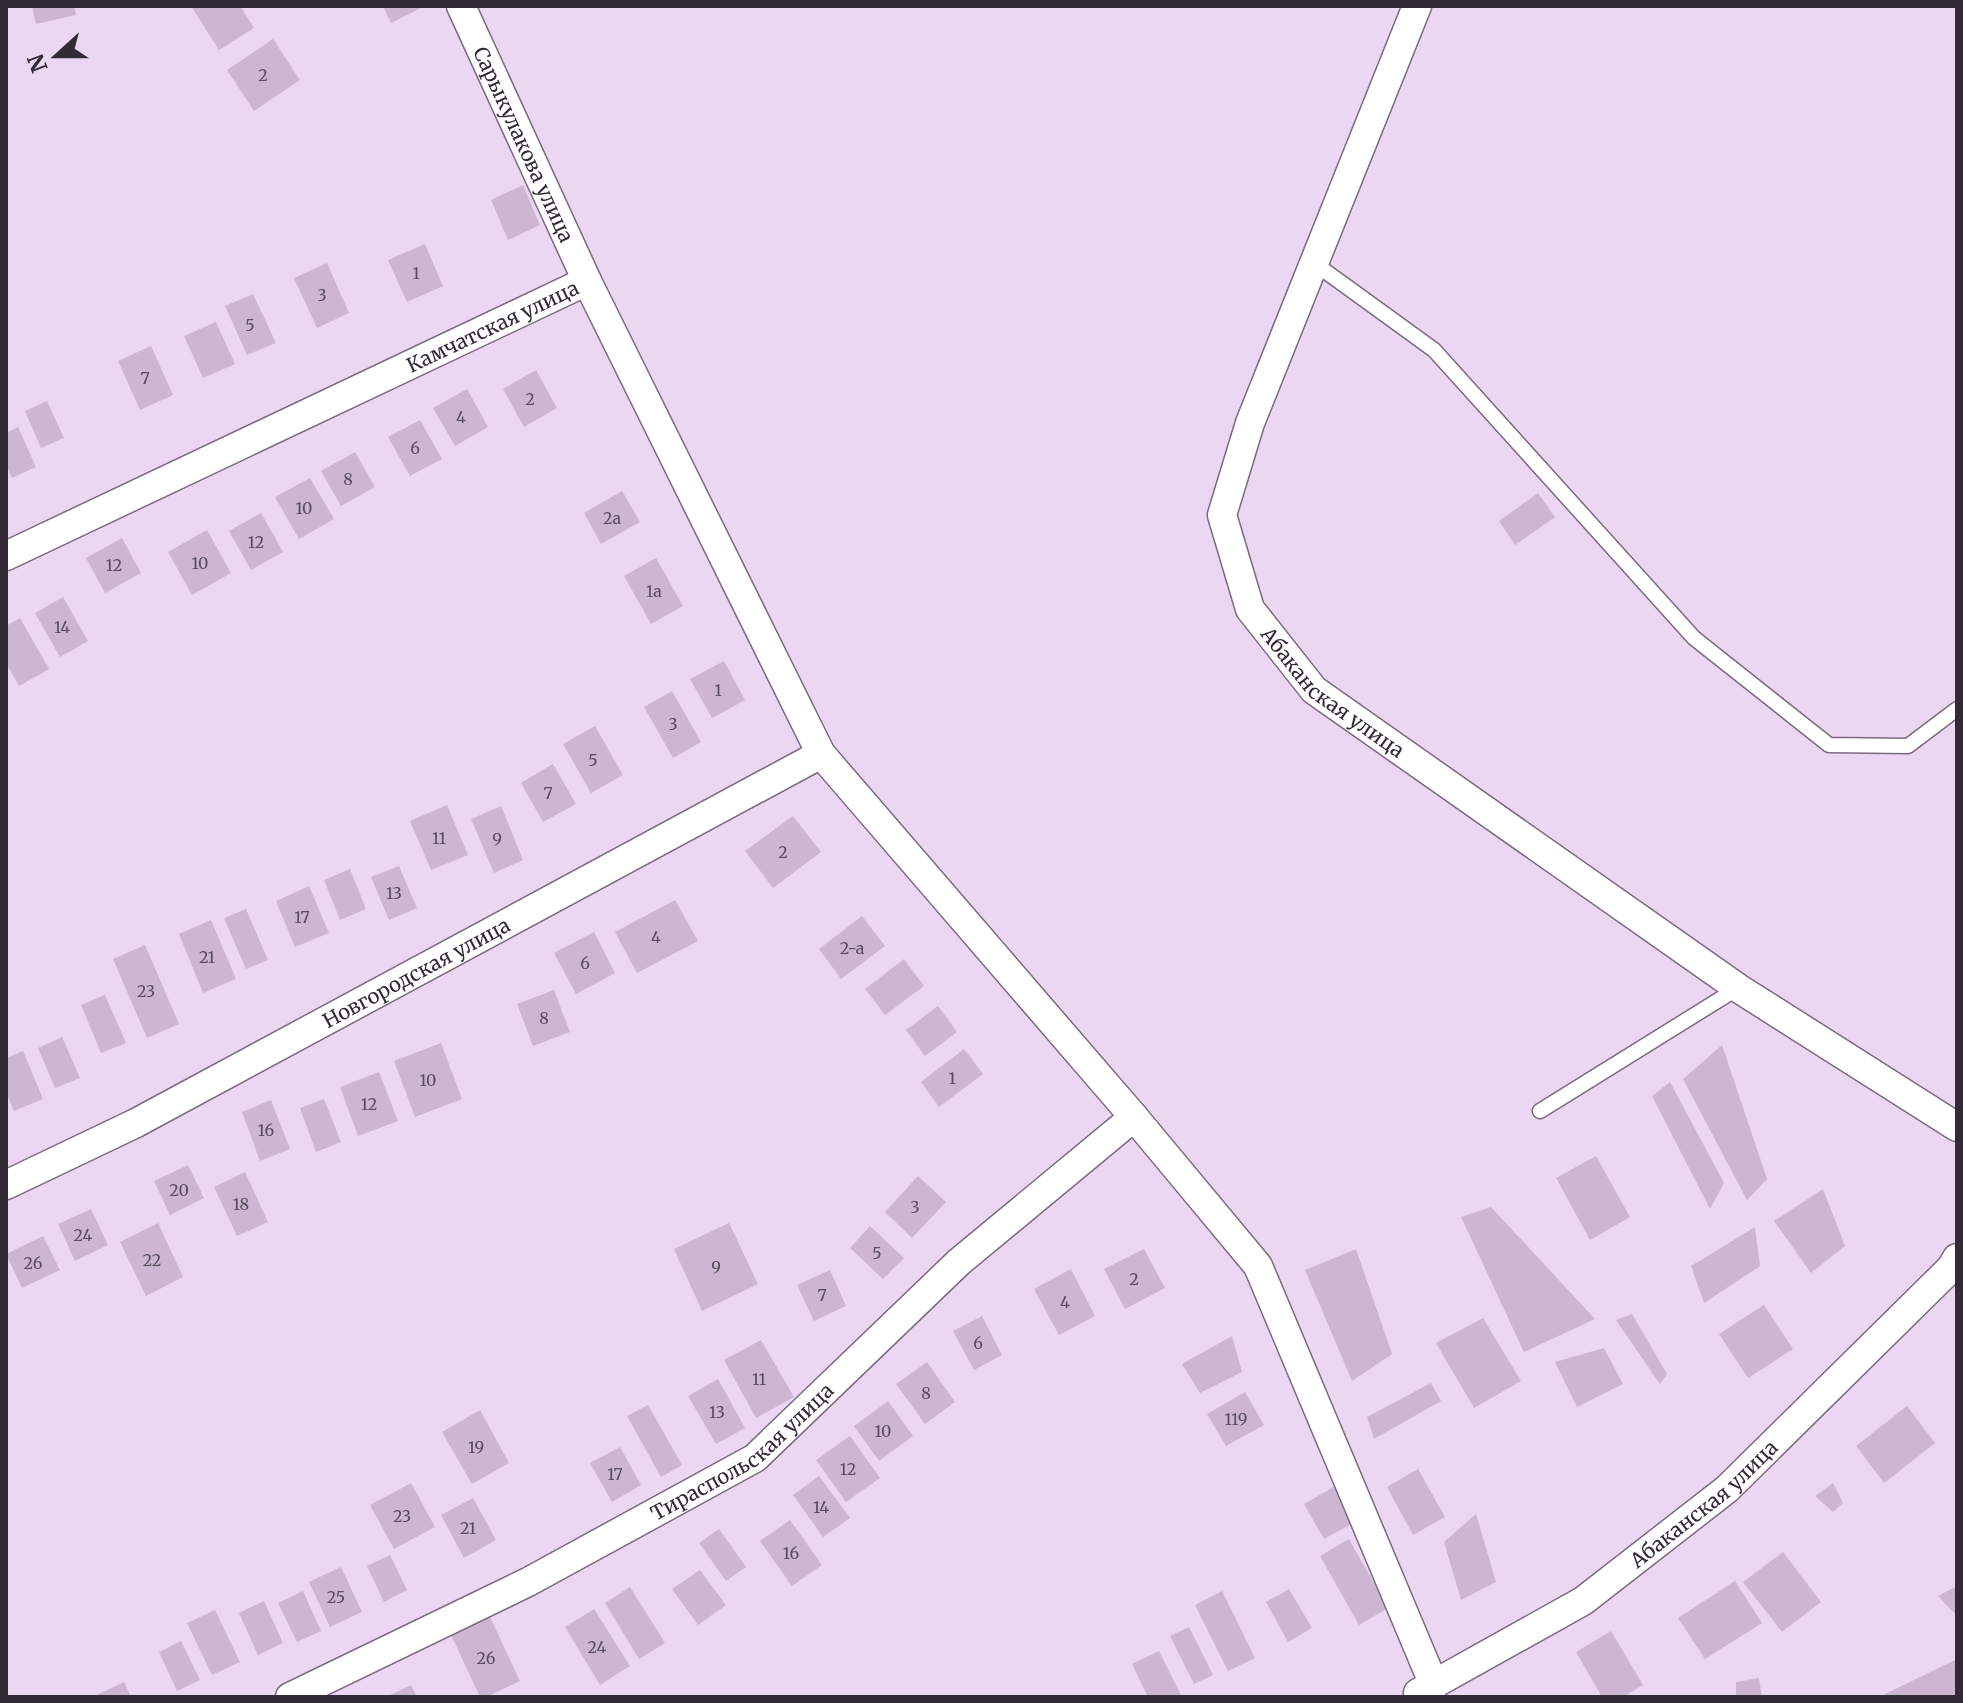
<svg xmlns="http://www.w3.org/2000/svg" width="1963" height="1703" viewBox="0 0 1963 1703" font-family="Merriweather,serif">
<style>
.building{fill:#ccb6d2}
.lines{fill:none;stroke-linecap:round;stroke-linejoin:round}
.service-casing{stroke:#7c6981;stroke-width:17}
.minor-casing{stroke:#7c6981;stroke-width:31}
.service{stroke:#fff;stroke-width:14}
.minor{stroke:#fff;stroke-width:28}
.labels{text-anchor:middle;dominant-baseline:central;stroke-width:7;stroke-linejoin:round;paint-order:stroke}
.number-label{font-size:16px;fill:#584d5c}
.street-label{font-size:20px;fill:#322a35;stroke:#ecd7f3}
</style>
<rect width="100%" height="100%" fill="#ecd7f3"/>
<g class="building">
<polygon points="32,6 74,6 76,15 36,24"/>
<polygon points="191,6 240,6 254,28 219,50"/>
<polygon points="383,6 425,6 391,23"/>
<polygon points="273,39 300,80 254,111 227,70"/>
<polygon points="523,185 540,225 508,240 491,200"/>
<polygon points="425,244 443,286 407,302 388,260"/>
<polygon points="327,263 349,313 317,328 294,278"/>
<polygon points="253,294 276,343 247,355 225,306"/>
<polygon points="216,322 235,364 203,378 184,336"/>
<polygon points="151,346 173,395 140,410 118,361"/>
<polygon points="536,370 557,408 524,427 503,389"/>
<polygon points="467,389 488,427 455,446 433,408"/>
<polygon points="47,401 64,438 41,448 25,411"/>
<polygon points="420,420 442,459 410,476 388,437"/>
<polygon points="18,427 36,467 12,478 6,465 6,433"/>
<polygon points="355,452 375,487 341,506 321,471"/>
<polygon points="310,478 334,519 299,539 275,497"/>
<polygon points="622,491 640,522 601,544 584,513"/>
<polygon points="1538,493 1555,517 1515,545 1499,521"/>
<polygon points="261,513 283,552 251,570 229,531"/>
<polygon points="207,530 231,573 192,595 168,552"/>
<polygon points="122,538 141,573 105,593 86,558"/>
<polygon points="656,558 683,606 651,624 624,576"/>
<polygon points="63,597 88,641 60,657 35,613"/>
<polygon points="20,618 49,669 19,686 6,663 6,626"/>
<polygon points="724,661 745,700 712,718 690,679"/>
<polygon points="672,691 701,742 673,758 644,707"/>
<polygon points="595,726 623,775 591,793 563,744"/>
<polygon points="553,764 576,804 543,822 521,783"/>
<polygon points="447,805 468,855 431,870 410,821"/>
<polygon points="501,806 523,860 494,873 471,819"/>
<polygon points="793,816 821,852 773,888 745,851"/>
<polygon points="399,866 417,908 389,920 371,877"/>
<polygon points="350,869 366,909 340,920 324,880"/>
<polygon points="309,886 329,933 295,947 276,901"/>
<polygon points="675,900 698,941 637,973 615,932"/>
<polygon points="246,909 268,960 246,969 224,918"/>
<polygon points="862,916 885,946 841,979 819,949"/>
<polygon points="211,920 236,979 203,993 179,934"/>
<polygon points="594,932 615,973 576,994 554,953"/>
<polygon points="145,945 179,1024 147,1038 113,959"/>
<polygon points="904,959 924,986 885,1015 865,989"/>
<polygon points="554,990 570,1032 533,1046 517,1004"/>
<polygon points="105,995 126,1043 101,1053 81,1005"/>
<polygon points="938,1006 957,1032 925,1056 906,1030"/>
<polygon points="62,1037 80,1078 55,1088 38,1048"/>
<polygon points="441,1043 462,1099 415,1117 394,1061"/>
<polygon points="1722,1045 1767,1179 1747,1200 1683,1079"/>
<polygon points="964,1049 983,1074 939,1107 921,1082"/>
<polygon points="23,1051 43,1099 14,1111 6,1093 6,1058"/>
<polygon points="379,1072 398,1121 358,1136 340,1087"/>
<polygon points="1670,1082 1724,1183 1710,1209 1652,1096"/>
<polygon points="324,1099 341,1142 316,1152 300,1108"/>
<polygon points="271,1100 290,1149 260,1161 242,1112"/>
<polygon points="1596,1156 1630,1217 1590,1240 1556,1178"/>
<polygon points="188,1165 204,1198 170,1215 154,1181"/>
<polygon points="245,1172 268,1222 237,1236 214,1187"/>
<polygon points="918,1176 946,1202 912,1238 885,1212"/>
<polygon points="1823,1189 1845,1246 1811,1273 1774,1221"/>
<polygon points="1491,1207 1595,1319 1524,1352 1461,1217"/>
<polygon points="91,1209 108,1245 75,1261 58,1224"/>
<polygon points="158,1223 183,1277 146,1296 120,1242"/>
<polygon points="729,1223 758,1284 702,1311 674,1249"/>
<polygon points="870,1226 904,1258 883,1279 850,1248"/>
<polygon points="1755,1227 1760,1266 1704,1303 1691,1266"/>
<polygon points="43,1236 60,1270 22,1288 6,1254"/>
<polygon points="1144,1249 1165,1288 1125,1309 1104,1269"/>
<polygon points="1356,1249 1392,1354 1352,1381 1305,1270"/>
<polygon points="1071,1269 1095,1316 1059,1335 1034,1289"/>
<polygon points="830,1270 846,1306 814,1321 797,1285"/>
<polygon points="1764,1305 1793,1349 1748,1378 1719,1334"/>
<polygon points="1632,1314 1667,1374 1660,1384 1616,1320"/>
<polygon points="982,1316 1002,1355 974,1370 953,1331"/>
<polygon points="1483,1318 1521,1381 1474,1408 1436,1343"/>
<polygon points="1232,1336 1242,1372 1200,1393 1182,1364"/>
<polygon points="761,1340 794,1397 756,1418 724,1360"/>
<polygon points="1604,1348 1623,1384 1577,1407 1555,1362"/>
<polygon points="927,1362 955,1402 925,1424 896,1384"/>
<polygon points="718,1379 745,1428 716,1444 688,1396"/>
<polygon points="1431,1383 1441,1401 1374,1439 1367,1417"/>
<polygon points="1245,1392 1264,1425 1226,1446 1207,1414"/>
<polygon points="888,1401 913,1436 879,1461 854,1426"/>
<polygon points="648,1405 682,1465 661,1477 627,1416"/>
<polygon points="1907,1406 1935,1443 1884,1483 1856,1446"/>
<polygon points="480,1410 509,1463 472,1484 442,1432"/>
<polygon points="850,1436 880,1478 846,1502 816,1460"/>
<polygon points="620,1447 641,1485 612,1502 590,1463"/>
<polygon points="1418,1469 1445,1517 1413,1535 1387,1487"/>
<polygon points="819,1476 850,1518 823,1537 793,1495"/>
<polygon points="411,1483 435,1527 394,1549 370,1505"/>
<polygon points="1833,1483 1843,1503 1833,1512 1815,1496"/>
<polygon points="1337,1485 1357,1521 1324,1539 1304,1504"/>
<polygon points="473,1498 496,1540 464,1558 441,1515"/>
<polygon points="1476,1514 1496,1582 1461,1600 1444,1542"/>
<polygon points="790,1520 822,1565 792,1586 760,1541"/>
<polygon points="719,1529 746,1567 726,1581 699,1543"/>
<polygon points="1349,1539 1388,1608 1359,1625 1320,1556"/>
<polygon points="1783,1552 1821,1602 1782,1632 1743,1582"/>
<polygon points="390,1555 407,1590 384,1602 367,1566"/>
<polygon points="341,1567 362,1612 330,1627 309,1582"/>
<polygon points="700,1570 726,1605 698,1625 672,1589"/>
<polygon points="1735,1581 1762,1623 1705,1659 1678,1618"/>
<polygon points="1957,1586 1957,1616 1938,1596"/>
<polygon points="630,1587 665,1643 639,1659 605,1603"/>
<polygon points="1289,1589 1312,1628 1288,1642 1266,1602"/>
<polygon points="303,1591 321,1631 297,1642 278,1603"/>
<polygon points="1222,1591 1255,1658 1228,1671 1195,1605"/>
<polygon points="264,1601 283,1643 258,1655 239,1613"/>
<polygon points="594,1609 630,1666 600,1685 565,1627"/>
<polygon points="215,1610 240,1662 212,1675 187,1623"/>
<polygon points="490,1617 520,1681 486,1697 480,1697 451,1635"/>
<polygon points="1189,1627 1213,1675 1194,1684 1170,1636"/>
<polygon points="1611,1631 1643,1685 1623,1697 1602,1697 1576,1652"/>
<polygon points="181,1641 200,1680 177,1691 159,1652"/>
<polygon points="1159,1651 1182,1697 1148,1697 1132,1664"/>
<polygon points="1957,1659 1957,1697 1879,1697"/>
<polygon points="1759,1678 1762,1697 1736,1697 1736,1682"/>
<polygon points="124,1682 131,1697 92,1697"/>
<polygon points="411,1685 417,1697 386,1697"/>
</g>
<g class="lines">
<defs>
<g id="service">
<polyline points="1314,263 1434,350 1694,638 1829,745 1908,746 1957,709"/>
<polyline points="1540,1111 1738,988"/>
</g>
<g id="minor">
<path id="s1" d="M 461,6 L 587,281"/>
<path id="s2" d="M 1417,6 L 1250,423 L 1222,515 L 1250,609 L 1314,690 L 1738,988 L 1957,1127"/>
<path id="s3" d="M 6,556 L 587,281 L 821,754 L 1134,1117 L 1258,1266 L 1434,1685 L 1428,1697"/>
<path id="s4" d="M 6,1185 L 136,1123 L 821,754"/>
<path id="s5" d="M 1418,1693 L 1583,1601 L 1727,1489 L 1951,1268 L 1957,1258"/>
<path id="s6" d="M 290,1697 L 528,1582 L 755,1458 L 959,1262 L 1134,1117"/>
</g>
</defs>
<use href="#service" class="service-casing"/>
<use href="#minor" class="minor-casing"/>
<use href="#service" class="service"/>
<use href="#minor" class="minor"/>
</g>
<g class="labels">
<g class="number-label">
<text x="263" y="75">2</text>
<text x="416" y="273">1</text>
<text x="322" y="295">3</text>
<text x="250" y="325">5</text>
<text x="145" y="378">7</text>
<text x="530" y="399">2</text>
<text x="461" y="417">4</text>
<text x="415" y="448">6</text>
<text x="348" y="479">8</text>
<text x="304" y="508">10</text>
<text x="612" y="518">2a</text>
<text x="256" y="542">12</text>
<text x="200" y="563">10</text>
<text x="114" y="565">12</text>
<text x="654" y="591">1a</text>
<text x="62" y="627">14</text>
<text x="718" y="690">1</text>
<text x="673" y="724">3</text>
<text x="593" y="760">5</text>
<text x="548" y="793">7</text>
<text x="439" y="838">11</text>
<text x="497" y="839">9</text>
<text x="783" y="852">2</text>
<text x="394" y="893">13</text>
<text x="302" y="917">17</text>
<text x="656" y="937">4</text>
<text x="852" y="948">2-a</text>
<text x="207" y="957">21</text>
<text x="585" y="963">6</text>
<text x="146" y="991">23</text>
<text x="544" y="1018">8</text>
<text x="952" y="1078">1</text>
<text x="428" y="1080">10</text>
<text x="369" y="1104">12</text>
<text x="266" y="1130">16</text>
<text x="179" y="1190">20</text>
<text x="241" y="1204">18</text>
<text x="915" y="1207">3</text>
<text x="83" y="1235">24</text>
<text x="877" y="1253">5</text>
<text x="152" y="1260">22</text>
<text x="33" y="1263">26</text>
<text x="716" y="1267">9</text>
<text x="1134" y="1279">2</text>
<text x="822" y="1295">7</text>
<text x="1065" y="1302">4</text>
<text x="978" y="1343">6</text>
<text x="759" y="1379">11</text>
<text x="926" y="1393">8</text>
<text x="717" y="1412">13</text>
<text x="1236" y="1419">119</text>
<text x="883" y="1431">10</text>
<text x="476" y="1447">19</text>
<text x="848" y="1469">12</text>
<text x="615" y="1474">17</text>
<text x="821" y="1507">14</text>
<text x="402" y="1516">23</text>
<text x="468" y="1528">21</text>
<text x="791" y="1553">16</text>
<text x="336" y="1597">25</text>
<text x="597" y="1647">24</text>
<text x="486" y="1658">26</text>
</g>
<g class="street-label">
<text stroke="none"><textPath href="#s1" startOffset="152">Сарыкулакова улица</textPath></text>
<text stroke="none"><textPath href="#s3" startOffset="538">Камчатская улица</textPath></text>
<text stroke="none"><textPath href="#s2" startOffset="762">Абаканская улица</textPath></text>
<text stroke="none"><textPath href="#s4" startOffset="462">Новгородская улица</textPath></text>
<text stroke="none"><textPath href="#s6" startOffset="516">Тираспольская улица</textPath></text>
<text stroke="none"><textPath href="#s5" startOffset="344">Абаканская улица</textPath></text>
</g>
</g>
<rect width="1963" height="1703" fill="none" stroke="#322a35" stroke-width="16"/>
<g transform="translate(56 56) rotate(249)" stroke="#ecd7f3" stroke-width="6" paint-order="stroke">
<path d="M0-6L14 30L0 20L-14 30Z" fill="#322a35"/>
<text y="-12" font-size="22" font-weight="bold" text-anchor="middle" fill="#322a35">N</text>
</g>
</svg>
